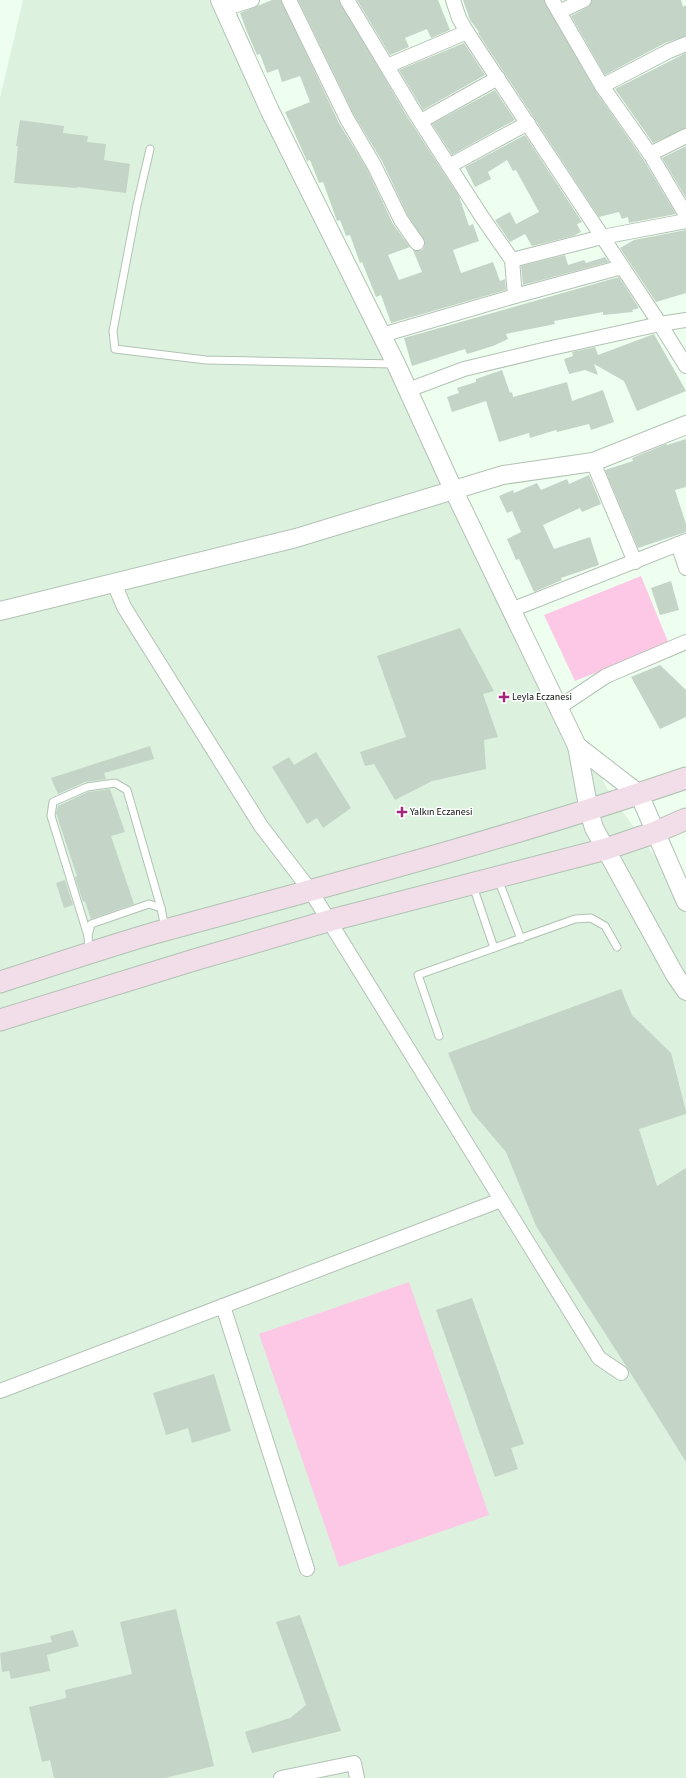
<svg xmlns="http://www.w3.org/2000/svg" width="686" height="1778" viewBox="0 0 686 1778" font-family="'Source Sans 3',sans-serif">
<style>
.built{fill:#dcf2df}
.green{fill:#fdc8e6}
.building{fill:#c4d4c6}
.lines{fill:none;stroke-linecap:round;stroke-linejoin:round}
.service-casing{stroke:#b2c2b4;stroke-width:9}
.minor-casing{stroke:#b2c2b4;stroke-width:16}
.tertiary-casing{stroke:#b2c2b4;stroke-width:20}
.secondary-casing{stroke:#b2c2b4;stroke-width:23}
.service{stroke:#fff;stroke-width:7}
.minor{stroke:#fff;stroke-width:14}
.tertiary{stroke:#fff;stroke-width:18}
.secondary{stroke:#f1dee9;stroke-width:21}
.poi-dot{fill:#a3287c;stroke:#fff;stroke-width:1.5}
.labels{text-anchor:middle;dominant-baseline:central;stroke-width:3;stroke-linejoin:round;paint-order:stroke}
.poi-label{font-size:10px;fill:#080e09;stroke:#fff;text-anchor:start}
</style>
<rect width="100%" height="100%" fill="#eefff0"/>
<polygon class="built" points="23,0 217,0 238,60 610,794 686,899 686,1778 0,1778 0,98"/>
<g class="green">
<polygon points="641,576 669,644 575,681 544,615"/>
<polygon points="409,1282 489,1515 339,1567 259,1334"/>
</g>
<g class="building">
<polygon points="272,0 281,0 339,123 367,169 393,224 410,247 388,255 399,280 422,272 413,250 422,250 424,247 425,242 408,216 382,161 354,115 298,0 339,0 408,118 459,196 469,226 473,224 479,241 453,250 461,273 493,262 500,281 505,279 506,290 391,323 381,295 376,297 362,262 360,263 350,235 346,236 340,220 337,221 323,182 319,183 310,160 307,161 285,112 310,102 300,76 282,82 278,69 267,73 260,54 257,55 247,32 240,13"/>
<polygon points="357,0 438,0 450,30 431,38 427,29 405,38 409,47 390,55"/>
<polygon points="463,0 544,0 595,90 643,159 676,214 629,223 628,217 622,219 619,212 599,217 478,33 479,32 470,20"/>
<polygon points="592,0 681,0 683,7 686,5 686,36 665,43 605,75 571,16 588,7"/>
<polygon points="464,43 485,75 423,110 399,70"/>
<polygon points="686,53 686,128 653,143 615,89"/>
<polygon points="495,90 515,120 452,155 432,124"/>
<polygon points="20,120 64,126 63,133 88,136 87,142 106,144 104,160 130,164 126,193 77,187 77,188 14,183 18,146 16,146"/>
<polygon points="525,135 582,222 577,224 581,232 573,236 532,246 525,234 510,242 495,220 510,212 516,224 539,212 516,170 513,171 507,160 488,172 491,179 475,187 465,167"/>
<polygon points="686,146 686,198 662,158"/>
<polygon points="686,230 686,293 656,302 620,248 634,240"/>
<polygon points="565,255 568,265 584,260 586,263 605,257 609,262 523,285 521,266"/>
<polygon points="619,277 639,308 632,310 633,312 603,315 603,312 554,321 555,324 506,334 508,339 493,346 467,354 465,349 412,366 404,338"/>
<polygon points="654,334 686,391 637,411 624,381 594,364 598,375 585,370 569,374 564,359 573,356 572,352 595,347 598,355"/>
<polygon points="502,370 510,393 512,392 513,397 567,382 572,401 603,390 614,422 591,430 589,424 557,432 556,430 530,438 529,433 499,442 486,401 452,412 447,397 459,393 457,388 476,382 476,379"/>
<polygon points="686,439 686,487 675,490 686,524 686,532 638,548 605,470 633,461 632,458 666,444 667,445"/>
<polygon points="589,475 601,504 582,512 580,508 543,525 554,549 590,537 599,565 561,578 562,580 534,592 519,559 516,560 507,539 521,532 512,511 507,513 499,496 513,490 514,493 537,483 541,490 567,479 569,484"/>
<polygon points="671,581 679,610 660,615 651,588"/>
<polygon points="460,628 494,691 483,694 498,737 484,740 486,769 432,781 395,800 374,764 365,766 360,752 406,737 377,656"/>
<polygon points="660,665 686,690 686,717 660,729 631,677"/>
<polygon points="150,746 154,759 104,773 106,779 85,782 58,794 51,778"/>
<polygon points="316,752 351,808 323,828 317,818 307,824 272,767 289,757 294,765"/>
<polygon points="110,789 125,832 111,836 134,904 91,919 85,901 83,902 75,877 77,876 56,813 58,806 88,792"/>
<polygon points="65,880 73,905 64,908 56,883"/>
<polygon points="621,989 632,1015 671,1053 686,1111 686,1114 639,1129 657,1186 686,1168 686,1462 628,1369 536,1226 506,1152 472,1112 448,1053"/>
<polygon points="472,1298 524,1444 511,1448 518,1469 495,1477 436,1310"/>
<polygon points="214,1374 231,1431 192,1443 188,1428 166,1435 153,1393"/>
<polygon points="176,1609 214,1766 165,1778 54,1778 50,1760 42,1762 29,1707 66,1698 65,1690 132,1674 120,1622"/>
<polygon points="300,1615 341,1731 252,1753 245,1732 290,1718 306,1705 276,1622"/>
<polygon points="73,1630 79,1646 47,1655 50,1671 11,1679 9,1671 2,1672 0,1653 52,1642 50,1636"/>
</g>
<g class="lines">
<defs>
<g id="service">
<polyline points="150,149 137,205 113,331 115,349 206,360 394,364"/>
<polyline points="498,879 521,939"/>
<polyline points="473,886 494,948"/>
<polyline points="88,936 51,816 53,802 87,787 115,783 127,790 161,908"/>
<polyline points="89,951 88,936 91,924 149,904 161,908 165,928"/>
<polyline points="439,1036 418,975 575,919 591,918 605,926 617,947"/>
</g>
<g id="minor">
<polyline points="289,0 347,119 374,165 401,220 417,243"/>
<polyline points="347,0 415,113 482,217 512,260 515,296"/>
<polyline points="453,0 459,18 465,29 660,324 686,366"/>
<polyline points="552,0 602,86 650,154 686,215"/>
<polyline points="224,9 252,0"/>
<polyline points="559,12 584,0"/>
<polyline points="387,66 467,32"/>
<polyline points="602,86 669,51 686,44"/>
<polyline points="421,121 498,78"/>
<polyline points="650,154 686,136"/>
<polyline points="449,166 528,123"/>
<polyline points="512,260 602,237 686,221"/>
<polyline points="382,335 515,296 622,267"/>
<polyline points="408,390 464,369 547,349 660,324 686,320"/>
<polyline points="593,462 635,562"/>
<polyline points="678,544 686,568"/>
<polyline points="114,583 124,607 261,826 310,890 599,1358 621,1373"/>
<polyline points="511,610 686,541"/>
<polyline points="558,708 606,676 686,642"/>
<polyline points="223,1306 307,1569"/>
<polyline points="0,1391 501,1200"/>
<polyline points="281,1778 354,1763 357,1778"/>
</g>
<g id="tertiary">
<polyline points="220,0 270,111 396,364 453,489 577,746"/>
<polyline points="0,611 296,538 503,475 593,462 686,425"/>
<polyline points="686,902 639,794 577,746 589,811 594,828 675,975 686,991"/>
</g>
<g id="secondary">
<path d="M 0,982 C 50,966 100,949 151,934 C 330,885 510,838 686,778"/>
<polyline points="0,1020 194,960 328,921 606,849 656,832 686,819"/>
</g>
</defs>
<use href="#service" class="service-casing"/>
<use href="#minor" class="minor-casing"/>
<use href="#tertiary" class="tertiary-casing"/>
<use href="#secondary" class="secondary-casing"/>
<use href="#service" class="service"/>
<use href="#minor" class="minor"/>
<use href="#tertiary" class="tertiary"/>
<use href="#secondary" class="secondary"/>
</g>
<g class="poi-dot">
<path d="M502 691h4v4h4v4h-4v4h-4v-4h-4v-4h4z"/>
<path d="M400 806h4v4h4v4h-4v4h-4v-4h-4v-4h4z"/>
</g>
<g class="labels">
<g class="poi-label">
<text x="512" y="697">Leyla Eczanesi</text>
<text x="410" y="812">Yalkın Eczanesi</text>
</g>
</g>
</svg>
